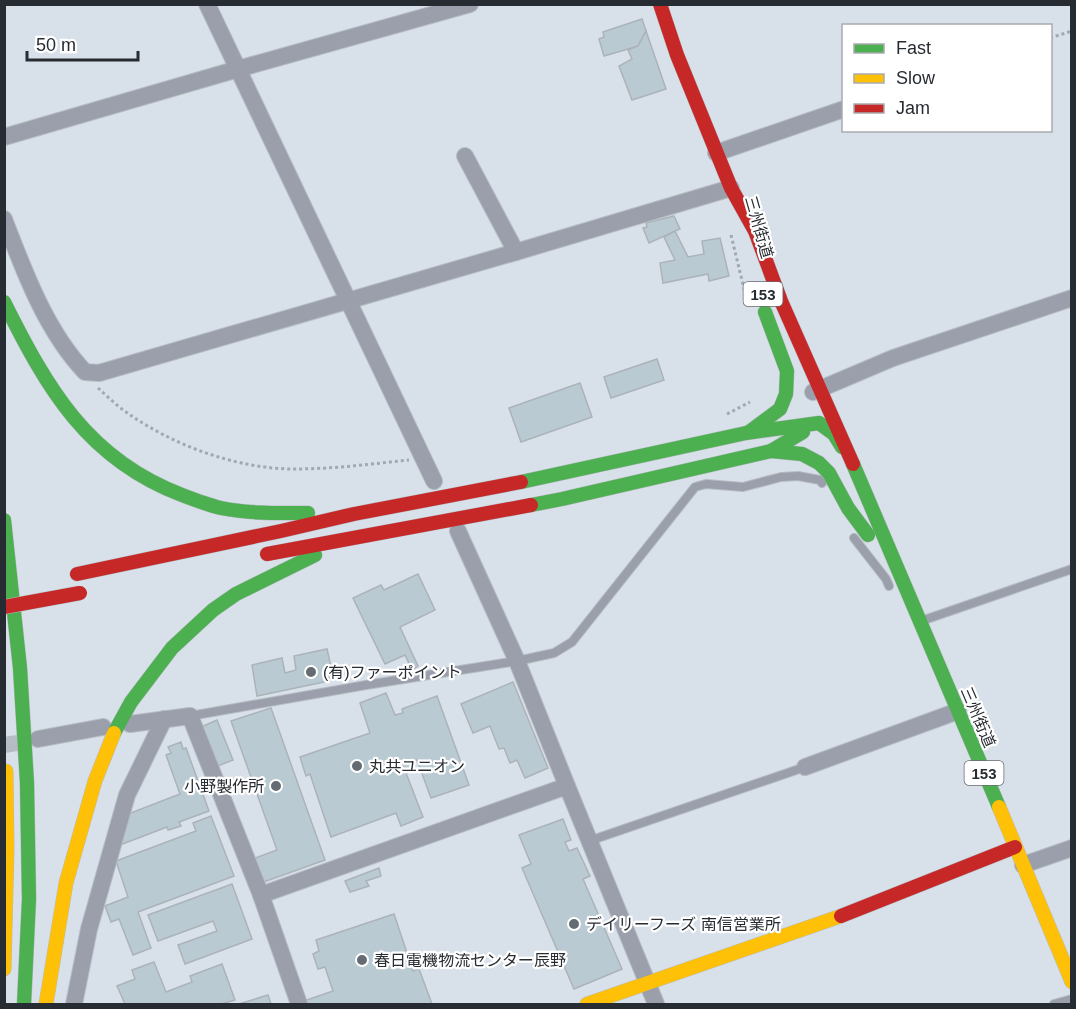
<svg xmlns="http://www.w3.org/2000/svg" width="1076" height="1009" viewBox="0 0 1076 1009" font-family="Helvetica,'Noto Sans JP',sans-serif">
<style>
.building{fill:#bacad3;stroke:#abb3b9;stroke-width:1.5}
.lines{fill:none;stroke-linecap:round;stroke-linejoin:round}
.street-tunnel{stroke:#b5bcc4;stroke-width:16;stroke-dasharray:16 8;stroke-linecap:butt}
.lane-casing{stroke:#b6bcc3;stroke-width:10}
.street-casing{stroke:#b6bcc3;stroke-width:18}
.fast-casing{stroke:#b6bcc3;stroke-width:15}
.slow-casing{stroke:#b6bcc3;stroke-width:15}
.jam-casing{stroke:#b6bcc3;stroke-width:15}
.path{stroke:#a2a8b2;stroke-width:3;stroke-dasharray:3 3;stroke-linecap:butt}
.lane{stroke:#9a9fab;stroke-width:8}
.street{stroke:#9a9fab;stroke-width:16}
.fast{stroke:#4caf50;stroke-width:14}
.slow{stroke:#ffc107;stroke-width:14}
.jam{stroke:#c62828;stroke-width:14}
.jam-bridge-casing{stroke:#b6bcc3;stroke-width:15;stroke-linecap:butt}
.jam-bridge{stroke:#c62828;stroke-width:14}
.poi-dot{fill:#656b72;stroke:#fff;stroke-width:2}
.labels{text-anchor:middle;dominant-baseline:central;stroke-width:4.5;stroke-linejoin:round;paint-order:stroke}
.shield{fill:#fff;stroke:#686b70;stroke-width:1.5}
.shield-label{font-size:15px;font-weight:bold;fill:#272c32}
.street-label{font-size:16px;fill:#272c32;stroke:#fff}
.poi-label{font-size:16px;fill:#272c32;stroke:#fff;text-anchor:start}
</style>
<rect width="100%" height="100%" fill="#d8e0e9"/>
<g class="building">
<polygon points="642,19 646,31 638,46 604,56 599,39 604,37 603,32"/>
<polygon points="646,31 666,89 632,100 619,66 632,59 628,50 638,46"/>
<polygon points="674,216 680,229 649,243 643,228 647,227 646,223"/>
<polygon points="675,231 688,257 704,254 702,241 720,238 729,276 709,281 708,274 663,283 660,263 675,260 664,237"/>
<polygon points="657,359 664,380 611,398 604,377"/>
<polygon points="580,383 592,417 521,442 509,408"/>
<polygon points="418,574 435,610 400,627 418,666 412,670 405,655 385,664 353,598 381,585 384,590"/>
<polygon points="327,649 334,680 257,696 252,665 282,658 285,673 296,670 294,656"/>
<polygon points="513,682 548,768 525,778 517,760 510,763 504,748 499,749 490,726 473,733 461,704"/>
<polygon points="386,693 395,715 403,713 402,709 437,696 469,785 431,798 417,760 410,763 413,770 406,773 423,817 401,826 396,813 331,837 310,774 306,776 300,757 370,733 360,703"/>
<polygon points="271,708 325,860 258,884 250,860 277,850 231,721"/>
<polygon points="217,720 233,760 215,767 199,728"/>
<polygon points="181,742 183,749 186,748 209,811 179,822 181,826 168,830 167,827 120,845 128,814 180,794 166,755 171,753 168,747"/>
<polygon points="211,816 234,876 138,912 151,948 133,955 119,919 111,922 105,906 128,897 116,861 196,831 193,823"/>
<polygon points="563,819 571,840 565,842 569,851 577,848 590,876 583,879 622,969 574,989 522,868 531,864 519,835"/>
<polygon points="379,868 381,876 366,881 369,886 350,892 345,881"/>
<polygon points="232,884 252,939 185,964 178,945 217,931 213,921 158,941 148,915"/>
<polygon points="394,914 413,971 419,969 432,1004 305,1004 304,1001 333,991 325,967 318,969 313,954 319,951 316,940"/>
<polygon points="154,962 166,992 192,982 190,976 222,964 235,1000 221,1004 125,1004 117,986 135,979 132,970"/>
<polygon points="268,995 271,1004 239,1004"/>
</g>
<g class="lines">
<polyline class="street-tunnel" points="4,745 31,741"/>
<defs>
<g id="lane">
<polyline points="854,538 886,579 889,586"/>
<polyline points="924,620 1072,569"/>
<polyline points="190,716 366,685 517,661 554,653 572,642 695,487 706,484 743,487 781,477 798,476 820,480 822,483"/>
<polyline points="589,841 805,767"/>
<polyline points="1054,1004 1072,999"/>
</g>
<g id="street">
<polyline points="207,4 434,481"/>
<polyline points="4,137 238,69 470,4"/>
<polyline points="716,153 844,109"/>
<polyline points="465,156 516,252"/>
<path d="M 4,219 C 24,271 46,331 85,372 L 99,373 L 516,252 L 731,188"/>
<polyline points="813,392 893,358 1072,298"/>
<polyline points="458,531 517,661 567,786 656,1004"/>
<polyline points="130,724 190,716 261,895"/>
<polyline points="38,739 103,727"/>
<polyline points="805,767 958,711"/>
<polyline points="1023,865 1072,848"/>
<polyline points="74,1004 89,929 127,795 164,719"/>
<polyline points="299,1004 261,895 567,786"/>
</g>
<g id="fast">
<path d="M 4,302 C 47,388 87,459 182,495 C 195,500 208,505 221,508 C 250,514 279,513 308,513"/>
<polyline points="749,432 780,409 786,394 787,371 765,312"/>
<polyline points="771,451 802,454 819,463 829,473 848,508 868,535"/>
<polyline points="853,464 999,807"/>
<polyline points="521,482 746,433 819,423 834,434 842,447"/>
<polyline points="531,505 562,499 771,451 803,432"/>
<polyline points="4,520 20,668 27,783 29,899 24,1004"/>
<polyline points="114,733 131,702 172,648 213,610 236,594 315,555"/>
</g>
<g id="slow">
<polyline points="999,807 1072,982"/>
<polyline points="4,969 7,848 6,771"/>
<polyline points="46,1004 66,883 95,781 114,733"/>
<polyline points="587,1004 841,916"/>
</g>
<g id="jam">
<polyline points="660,4 677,55 731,188 755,231 781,301 853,464"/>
<polyline points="267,554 531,505"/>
<polyline points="77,574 281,531 354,514 521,482"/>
<polyline points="841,916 1015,847"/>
</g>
</defs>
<use href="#lane" class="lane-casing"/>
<use href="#street" class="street-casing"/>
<use href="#fast" class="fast-casing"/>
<use href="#slow" class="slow-casing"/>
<use href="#jam" class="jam-casing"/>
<g class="path">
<polyline points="1050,38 1072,31"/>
<polyline points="731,235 747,301"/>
<path d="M 98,388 C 107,396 116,405 126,412 C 172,445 237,469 294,469 C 333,469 371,464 409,460"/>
<polyline points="727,414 750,402"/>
</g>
<use href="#lane" class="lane"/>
<use href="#street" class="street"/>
<use href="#fast" class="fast"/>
<use href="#slow" class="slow"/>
<use href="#jam" class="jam"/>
<defs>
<polyline id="jam-bridge" points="4,607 80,593"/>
</defs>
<use href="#jam-bridge" class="jam-bridge-casing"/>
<use href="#jam-bridge" class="jam-bridge"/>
</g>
<g class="poi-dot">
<circle cx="311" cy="672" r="6"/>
<circle cx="357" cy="766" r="6"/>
<circle cx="276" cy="786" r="6"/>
<circle cx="574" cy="924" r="6"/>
<circle cx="362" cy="960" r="6"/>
</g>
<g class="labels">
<g class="shield">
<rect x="743.5" y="282" width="39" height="24" rx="4.5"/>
<rect x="964.5" y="761" width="39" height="24" rx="4.5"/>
</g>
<g class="shield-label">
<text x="763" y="294">153</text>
<text x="984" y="773">153</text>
</g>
<g class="street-label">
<text transform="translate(759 227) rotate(74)">三州街道</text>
<text transform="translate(978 717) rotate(67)">三州街道</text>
</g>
<g class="poi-label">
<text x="323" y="672">(有)ファーポイント</text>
<text x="369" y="766">丸共ユニオン</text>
<text x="264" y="786" text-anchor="end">小野製作所</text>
<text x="586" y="924">デイリーフーズ 南信営業所</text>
<text x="374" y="960">春日電機物流センター辰野</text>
</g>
</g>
<rect width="1076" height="1009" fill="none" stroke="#272c32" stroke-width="12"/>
<rect x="842" y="24" width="210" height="108" fill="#ffffff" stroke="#a9abad" stroke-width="1.5"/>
<rect x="854" y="44" width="30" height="9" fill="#4caf50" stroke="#a9abad" stroke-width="1.5"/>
<text x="896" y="54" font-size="18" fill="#272c32">Fast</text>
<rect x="854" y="74" width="30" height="9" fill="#ffc107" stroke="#a9abad" stroke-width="1.5"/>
<text x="896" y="84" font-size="18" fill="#272c32">Slow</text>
<rect x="854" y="104" width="30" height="9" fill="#c62828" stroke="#a9abad" stroke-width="1.5"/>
<text x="896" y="114" font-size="18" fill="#272c32">Jam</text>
<path d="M27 51v9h111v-9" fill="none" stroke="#272c32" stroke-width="3"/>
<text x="36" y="51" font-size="18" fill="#272c32" stroke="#ffffff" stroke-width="4.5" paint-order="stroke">50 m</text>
</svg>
